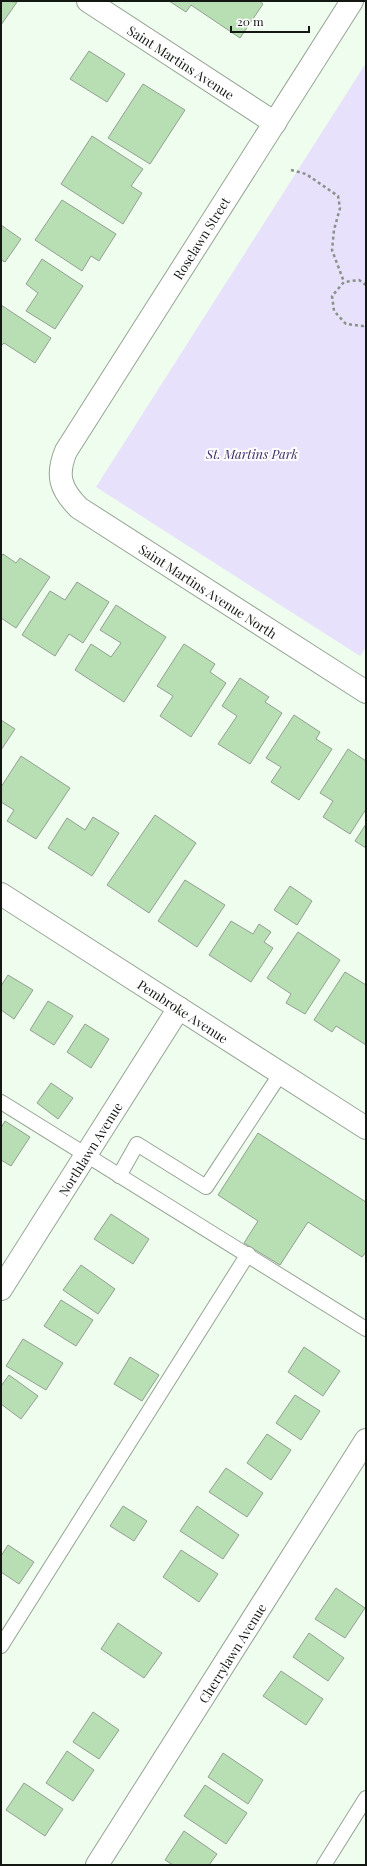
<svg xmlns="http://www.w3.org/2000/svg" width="367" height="1866" viewBox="0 0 367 1866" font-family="'Playfair Display',serif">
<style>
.green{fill:#e7e1fc}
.building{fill:#b8deb4;stroke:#93a092}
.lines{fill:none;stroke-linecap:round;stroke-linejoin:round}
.lane-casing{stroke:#96a495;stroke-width:16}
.street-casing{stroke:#96a495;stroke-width:24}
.secondary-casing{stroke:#96a495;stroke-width:24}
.path{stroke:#899288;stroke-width:2.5;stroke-dasharray:3 3;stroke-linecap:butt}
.lane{stroke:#fff;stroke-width:14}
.street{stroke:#fff;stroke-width:22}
.secondary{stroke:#fff;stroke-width:22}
.labels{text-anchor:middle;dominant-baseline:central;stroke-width:4;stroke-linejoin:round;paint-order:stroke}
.street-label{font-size:13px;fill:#131812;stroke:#fff}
.park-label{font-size:13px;font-style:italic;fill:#412e69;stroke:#fff}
</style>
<rect width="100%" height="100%" fill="#effdee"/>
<polygon class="green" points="366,63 366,647 360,656 96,487"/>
<g class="building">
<polygon points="1,1 17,2 1,25"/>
<polygon points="169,1 259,1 263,4 240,38 191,5 186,12"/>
<polygon points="89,51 125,74 107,102 70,79"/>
<polygon points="143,84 185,110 150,164 108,138"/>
<polygon points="92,136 143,169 131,186 142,193 123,224 61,184"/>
<polygon points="62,200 116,234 99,261 91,256 82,271 35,240"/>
<polygon points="1,225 21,239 5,262 1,260"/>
<polygon points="42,259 83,286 55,329 26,311 38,293 26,284"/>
<polygon points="1,305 51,338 35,363 4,343 1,346"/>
<polygon points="3,554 16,563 20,558 50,577 16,628 1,618 1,557"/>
<polygon points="77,582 109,602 83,643 69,634 55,656 22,635 50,591 65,600"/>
<polygon points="116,605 166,637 124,702 75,670 91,644 111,657 121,643 100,630"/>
<polygon points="184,644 215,664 210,672 226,683 191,737 160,716 173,696 157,686"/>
<polygon points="240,678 269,697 265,702 282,713 250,764 218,744 237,716 222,706"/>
<polygon points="294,715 320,732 316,739 332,749 299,800 271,782 281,767 266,758"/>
<polygon points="1,720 15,729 1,750"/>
<polygon points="348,749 366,761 366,809 350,834 323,817 333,801 320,793"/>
<polygon points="21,756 70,788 36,839 7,821 14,810 1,802 1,787"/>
<polygon points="155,815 196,843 149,913 107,885"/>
<polygon points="93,817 119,833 92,876 48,848 67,818 85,830"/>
<polygon points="366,824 366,848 355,841"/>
<polygon points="185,880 225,905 197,947 158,921"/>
<polygon points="290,886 312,901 297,925 274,910"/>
<polygon points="231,921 253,934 259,924 271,932 264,942 273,948 251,982 209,955"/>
<polygon points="298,932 340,960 305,1014 286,1003 291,994 267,978"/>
<polygon points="345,972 366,985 366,1045 336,1026 332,1032 314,1020"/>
<polygon points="8,975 33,990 14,1019 1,1010 1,986"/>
<polygon points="48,1001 73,1016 54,1045 30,1030"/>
<polygon points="85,1024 109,1039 91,1068 67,1052"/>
<polygon points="51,1083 73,1098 58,1119 37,1103"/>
<polygon points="5,1121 30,1137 11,1166 1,1160 1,1128"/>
<polygon points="258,1133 366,1202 366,1252 362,1257 308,1222 280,1265 244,1243 258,1221 218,1195"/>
<polygon points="111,1214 149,1239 133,1264 94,1239"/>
<polygon points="81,1265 115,1289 98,1314 63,1290"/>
<polygon points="61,1300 93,1320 76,1346 44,1326"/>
<polygon points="23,1339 63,1363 46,1390 6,1366"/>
<polygon points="304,1347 340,1371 323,1396 288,1372"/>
<polygon points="130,1357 159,1375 142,1401 114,1384"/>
<polygon points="9,1375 38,1396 21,1419 1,1404 1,1386"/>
<polygon points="295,1395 320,1411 301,1440 276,1423"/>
<polygon points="267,1434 291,1450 271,1480 247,1463"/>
<polygon points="226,1468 263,1493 247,1517 209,1492"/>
<polygon points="123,1506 147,1521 134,1541 110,1526"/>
<polygon points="197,1506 239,1535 223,1559 180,1531"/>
<polygon points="8,1545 34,1562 19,1584 1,1572 1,1556"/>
<polygon points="181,1550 218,1574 199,1602 163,1577"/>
<polygon points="336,1588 365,1608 345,1638 315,1619"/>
<polygon points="118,1623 162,1653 144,1678 101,1649"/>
<polygon points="309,1633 344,1658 328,1681 293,1657"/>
<polygon points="281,1671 323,1699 306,1725 263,1696"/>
<polygon points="93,1712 119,1730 99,1759 73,1742"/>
<polygon points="67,1751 94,1770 73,1801 46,1783"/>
<polygon points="223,1753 263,1780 248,1804 208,1777"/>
<polygon points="24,1783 63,1809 45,1836 6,1810"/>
<polygon points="205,1785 247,1813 226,1844 184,1816"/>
<polygon points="184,1831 217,1854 209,1865 173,1865 165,1860"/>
</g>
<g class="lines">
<defs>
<g id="lane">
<polyline points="1,1102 366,1329"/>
<polyline points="119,1176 137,1144 206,1187 281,1073"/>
<polyline points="1,1646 248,1254"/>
<polyline points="324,1865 366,1798"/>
</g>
<g id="street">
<polyline points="88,1 275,123"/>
<path d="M 352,1 L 66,451 C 56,475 60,489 79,508 L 366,692"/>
<polyline points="1,1289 179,1008"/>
<polyline points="97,1865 366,1440"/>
</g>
<polyline id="secondary" points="1,894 366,1128"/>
</defs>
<use href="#lane" class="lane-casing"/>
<use href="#street" class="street-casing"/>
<use href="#secondary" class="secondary-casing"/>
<g class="path">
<polyline points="291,170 306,174 338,196 340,208 334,230 332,250 344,282"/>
<polyline points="366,285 359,280 344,282 332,296 334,311 346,324 363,326 366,324"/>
</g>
<use href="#lane" class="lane"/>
<use href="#street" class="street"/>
<use href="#secondary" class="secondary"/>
</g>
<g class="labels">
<g class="street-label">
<text transform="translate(181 62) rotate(33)">Saint Martins Avenue</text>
<text transform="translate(201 238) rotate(-58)">Roselawn Street</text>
<text transform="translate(208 591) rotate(33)">Saint Martins Avenue North</text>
<text transform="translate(183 1011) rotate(33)">Pembroke Avenue</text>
<text transform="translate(90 1149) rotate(-58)">Northlawn Avenue</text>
<text transform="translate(232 1653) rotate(-58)">Cherrylawn Avenue</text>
</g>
<g class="park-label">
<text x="252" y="453">St. Martins Park</text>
</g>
</g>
<rect width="367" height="1866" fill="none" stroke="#131812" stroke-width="4"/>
<path d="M231 26v6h78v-6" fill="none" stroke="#131812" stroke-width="2"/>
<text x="237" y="26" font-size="12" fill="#131812" stroke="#ffffff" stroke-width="3" paint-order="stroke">20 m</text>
</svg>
